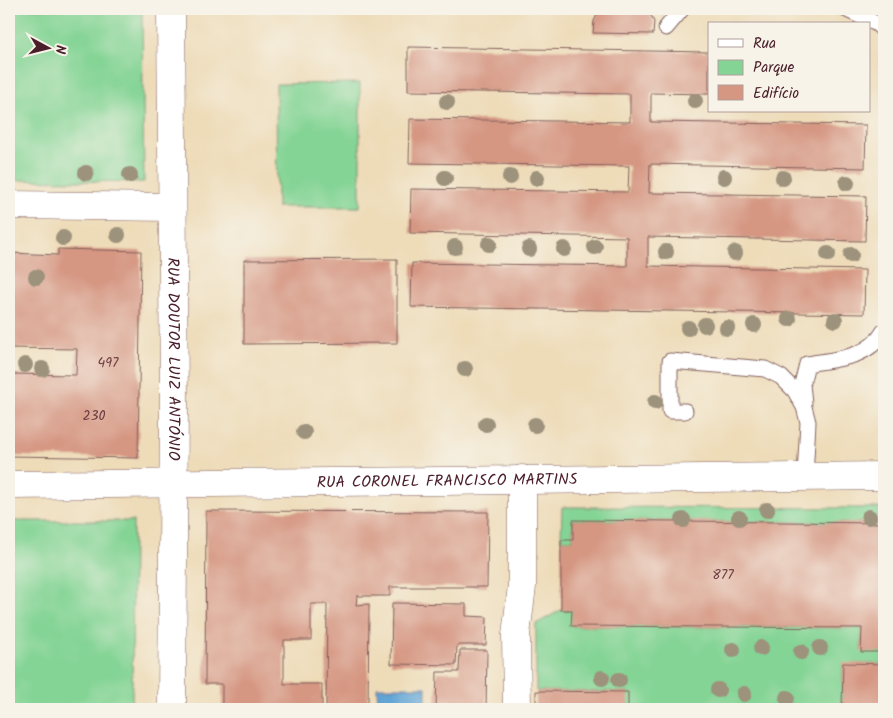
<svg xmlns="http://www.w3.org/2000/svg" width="893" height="718" viewBox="0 0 893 718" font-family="Kalam,sans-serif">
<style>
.green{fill:#84d495;stroke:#677a60}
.water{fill:#61a4d5;stroke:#566280}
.building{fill:#d59682}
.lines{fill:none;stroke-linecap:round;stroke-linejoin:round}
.service-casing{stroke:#83615d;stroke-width:17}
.minor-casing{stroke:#83615d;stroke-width:29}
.service{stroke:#fff;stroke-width:15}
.minor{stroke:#fff;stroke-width:28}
.tree{fill:#9d927c}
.labels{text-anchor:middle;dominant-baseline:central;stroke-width:4.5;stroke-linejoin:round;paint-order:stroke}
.number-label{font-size:14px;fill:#6d3d41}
.street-label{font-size:16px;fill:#4a1f2b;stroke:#f7f3e8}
</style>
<rect width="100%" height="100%" fill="#f7f3e8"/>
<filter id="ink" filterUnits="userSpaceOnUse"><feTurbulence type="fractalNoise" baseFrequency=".02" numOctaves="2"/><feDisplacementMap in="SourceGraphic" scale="10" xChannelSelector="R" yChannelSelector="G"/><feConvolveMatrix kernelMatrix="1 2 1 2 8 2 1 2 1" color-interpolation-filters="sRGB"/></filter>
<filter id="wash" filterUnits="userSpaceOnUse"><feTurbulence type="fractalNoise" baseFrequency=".0096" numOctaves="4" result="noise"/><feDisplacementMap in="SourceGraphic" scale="20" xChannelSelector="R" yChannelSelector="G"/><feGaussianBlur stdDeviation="1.12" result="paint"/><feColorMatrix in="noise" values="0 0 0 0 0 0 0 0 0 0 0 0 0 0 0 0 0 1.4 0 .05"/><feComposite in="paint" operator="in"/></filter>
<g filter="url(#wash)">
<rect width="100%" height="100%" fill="#eedcb9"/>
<g class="green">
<polygon points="9,9 142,9 144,182 9,180"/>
<polygon points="360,83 360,207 277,207 276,84"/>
<polygon points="562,507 884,508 884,523 573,520 573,540 561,540"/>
<polygon points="11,521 133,521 132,709 9,709"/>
<polygon points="561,610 572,610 572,626 862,628 861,651 884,652 884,664 843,664 842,709 628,709 628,692 536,691 536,624"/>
</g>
<g class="water">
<polygon points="9,521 11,521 10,645 9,645"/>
<polygon points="377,687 426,687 426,709 378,709"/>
</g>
<g id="blocks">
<g class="building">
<polygon points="600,9 648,9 654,22 653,34 593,33 594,21"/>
<polygon points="408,47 709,52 709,94 651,93 651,122 866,125 865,168 650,164 649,193 866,196 865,241 648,237 648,266 865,270 864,314 411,307 412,263 627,266 627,237 410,233 411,189 628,192 629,166 409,163 410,119 630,122 630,94 408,91"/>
<polygon points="58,249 141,251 138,458 9,456 9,374 76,375 77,349 9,348 9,253 58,255"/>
<polygon points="397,259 397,343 244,344 244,260"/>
<polygon points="206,511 488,512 487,587 390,587 390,596 357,596 356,605 369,604 368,709 326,709 327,604 311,604 311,640 284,640 284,684 322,684 322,709 222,709 222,684 205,684"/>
<polygon points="573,520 884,523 884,652 861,652 862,628 571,626 572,610 561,610 561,540 573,540"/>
<polygon points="392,603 466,604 466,616 487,617 486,645 457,645 456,665 391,664"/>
<polygon points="460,650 487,650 486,709 436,709 437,672 459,672"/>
<polygon points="843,663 884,664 884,709 842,709"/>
<polygon points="536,691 628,692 628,709 536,709"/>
</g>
</g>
</g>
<g filter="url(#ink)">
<use href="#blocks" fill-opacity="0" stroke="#83615d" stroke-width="1"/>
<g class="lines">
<defs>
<g id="service">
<polyline points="845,9 877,24 884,31"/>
<polyline points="666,28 682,9"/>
<path d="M 804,403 L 802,384 L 807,364 C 836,359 868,359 884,331"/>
<polyline points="685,411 670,411 670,361 765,369 781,377 795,391 804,407 808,422 805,477"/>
</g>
<g id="minor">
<path id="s1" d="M 171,9 L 174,401 L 172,709"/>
<polyline points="9,205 172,207"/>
<path id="s2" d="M 9,485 C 301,484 592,478 884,476"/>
<polyline points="517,709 516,635 522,586 522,479"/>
</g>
</defs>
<use href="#service" class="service-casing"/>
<use href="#minor" class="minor-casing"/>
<use href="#service" class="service"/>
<use href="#minor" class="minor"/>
</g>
<g class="tree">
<circle cx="695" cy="101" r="8"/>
<circle cx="447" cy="102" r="8"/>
<circle cx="86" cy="173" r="8"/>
<circle cx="130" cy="175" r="8"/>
<circle cx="510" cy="177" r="8"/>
<circle cx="724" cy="177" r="8"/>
<circle cx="445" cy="178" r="8"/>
<circle cx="537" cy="178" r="8"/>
<circle cx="783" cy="178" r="8"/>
<circle cx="847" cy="183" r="8"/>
<circle cx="118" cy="235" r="8"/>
<circle cx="63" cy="238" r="8"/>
<circle cx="489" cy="244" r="8"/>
<circle cx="455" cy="247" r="8"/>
<circle cx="595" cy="247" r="8"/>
<circle cx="529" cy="249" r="8"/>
<circle cx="564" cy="249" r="8"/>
<circle cx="666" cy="252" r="8"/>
<circle cx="735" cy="253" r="8"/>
<circle cx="828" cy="254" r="8"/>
<circle cx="851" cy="255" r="8"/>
<circle cx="36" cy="277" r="8"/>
<circle cx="789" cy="319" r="8"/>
<circle cx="835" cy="320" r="8"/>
<circle cx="705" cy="325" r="8"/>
<circle cx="754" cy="325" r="8"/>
<circle cx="688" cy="328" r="8"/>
<circle cx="727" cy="328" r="8"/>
<circle cx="25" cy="365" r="8"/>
<circle cx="42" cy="369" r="8"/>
<circle cx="465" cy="369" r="8"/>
<circle cx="655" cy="402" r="8"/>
<circle cx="486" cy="424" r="8"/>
<circle cx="535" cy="425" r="8"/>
<circle cx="304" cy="432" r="8"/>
<circle cx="767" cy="510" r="8"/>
<circle cx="869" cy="517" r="8"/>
<circle cx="739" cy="518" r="8"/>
<circle cx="683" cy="520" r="8"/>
<circle cx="761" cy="648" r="8"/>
<circle cx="820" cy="648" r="8"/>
<circle cx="733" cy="650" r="8"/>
<circle cx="801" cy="652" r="8"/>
<circle cx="602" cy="678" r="8"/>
<circle cx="619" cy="680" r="8"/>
<circle cx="718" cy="690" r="8"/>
<circle cx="744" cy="694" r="8"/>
<circle cx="787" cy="698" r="8"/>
</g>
</g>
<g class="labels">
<g class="number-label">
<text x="108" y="363">497</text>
<text x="94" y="416">230</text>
<text x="723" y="575">877</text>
</g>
<g class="street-label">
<text stroke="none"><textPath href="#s1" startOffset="350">RUA DOUTOR LUIZ ANTÓNIO</textPath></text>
<text stroke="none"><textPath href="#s2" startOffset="438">RUA CORONEL FRANCISCO MARTINS</textPath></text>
</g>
</g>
<rect width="893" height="718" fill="none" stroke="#f7f3e8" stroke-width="30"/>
<rect x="708" y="22" width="162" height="90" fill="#f7f3e8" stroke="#b29e9c"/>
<rect x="718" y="39" width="25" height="8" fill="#ffffff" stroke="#b29e9c"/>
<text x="753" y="48" font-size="15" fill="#4a1f2b">Rua</text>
<rect x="718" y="60" width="25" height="15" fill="#84d495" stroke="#b29e9c"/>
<text x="753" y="72" font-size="15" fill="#4a1f2b">Parque</text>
<rect x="718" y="85" width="25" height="15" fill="#d59682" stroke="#b29e9c"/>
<text x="753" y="98" font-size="15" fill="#4a1f2b">Edifício</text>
<g transform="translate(48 48) rotate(97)" stroke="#f7f3e8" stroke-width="4" paint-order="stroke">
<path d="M0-4L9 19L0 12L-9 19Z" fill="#4a1f2b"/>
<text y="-8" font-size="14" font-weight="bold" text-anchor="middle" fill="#4a1f2b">N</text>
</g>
</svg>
